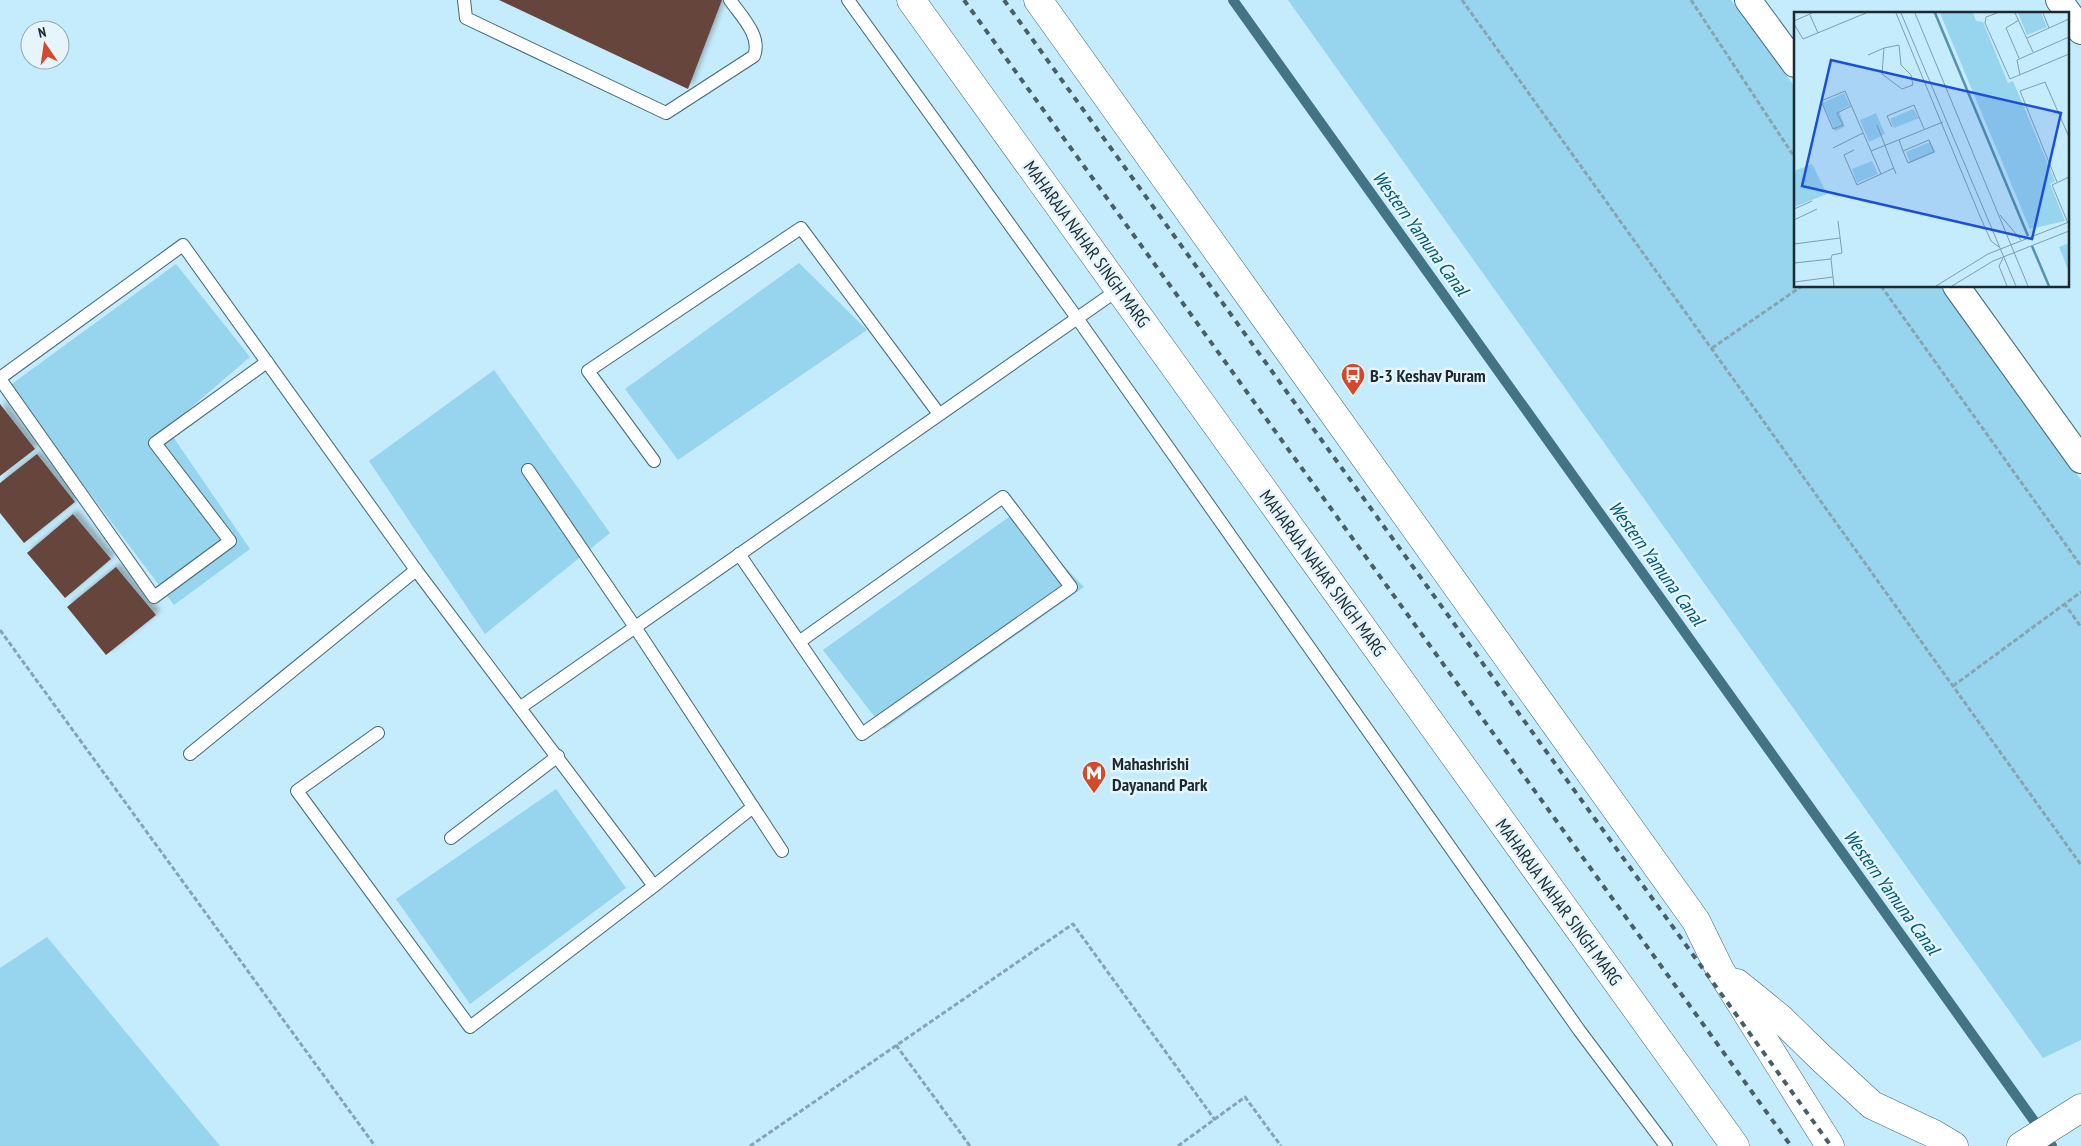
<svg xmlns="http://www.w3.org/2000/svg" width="2081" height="1146" viewBox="0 0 2081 1146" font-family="'PT Sans Narrow',sans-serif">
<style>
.green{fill:#97d4ee}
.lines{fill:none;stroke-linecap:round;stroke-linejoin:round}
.stream{stroke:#437486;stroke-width:10}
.building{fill:#66453e;filter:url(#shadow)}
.lane-casing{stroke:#436775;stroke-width:14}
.street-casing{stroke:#436775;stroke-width:28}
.secondary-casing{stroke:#436775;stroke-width:29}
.path{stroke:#86a4b1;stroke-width:3;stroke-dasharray:5 2.5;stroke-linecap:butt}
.lane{stroke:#fff;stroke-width:12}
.street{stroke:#fff;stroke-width:26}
.secondary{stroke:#fff;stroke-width:28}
.rail{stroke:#495f68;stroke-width:4;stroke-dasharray:6 6;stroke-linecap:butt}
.labels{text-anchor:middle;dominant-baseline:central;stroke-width:5;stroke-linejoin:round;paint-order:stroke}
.street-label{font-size:18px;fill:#1b2a31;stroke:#e5f5fb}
.poi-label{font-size:18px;font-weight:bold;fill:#1b2a31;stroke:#e5f5fb;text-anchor:start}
.water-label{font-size:19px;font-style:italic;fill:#005973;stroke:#e5f5fb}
.inset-river{fill:none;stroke:#5493ab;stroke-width:2.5}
.inset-road{fill:none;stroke:#809eab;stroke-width:1}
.view{fill:#1d4ed8;fill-opacity:0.15;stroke:#1d4ed8;stroke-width:2.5}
.inset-edge{fill:none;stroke:#1b2a31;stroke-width:2.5}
</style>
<defs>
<filter id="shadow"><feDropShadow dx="4.5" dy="-4.5" stdDeviation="2.5" flood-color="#0004"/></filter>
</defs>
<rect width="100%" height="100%" fill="#c4ecfc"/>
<g class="green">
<polygon points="1288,0 1731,0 1795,87 1795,286 1940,286 2081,480 2081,1040 2043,1058"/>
<polygon points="799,263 867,330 678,460 625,389"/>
<polygon points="176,264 250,357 167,428 250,549 174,605 9,386"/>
<polygon points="494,370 610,533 485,634 369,461"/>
<polygon points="1013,514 1084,587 884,729 823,650"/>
<polygon points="556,789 626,888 470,1004 396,899"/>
<polygon points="47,937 220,1146 0,1146 0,968"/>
</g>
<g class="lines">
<polyline class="stream" points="1233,0 2052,1146"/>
</g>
<g class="building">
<polygon points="499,0 722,0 688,89"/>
<polygon points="0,404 35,449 0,476"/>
<polygon points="37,454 75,502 24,543 0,513 0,483"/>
<polygon points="73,514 111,559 65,598 27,553"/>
<polygon points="116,567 156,615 106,655 67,607"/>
</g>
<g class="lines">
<defs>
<g id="lane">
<path d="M 464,0 L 466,18 L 666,113 L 754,56 C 762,36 741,16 730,0"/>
<polyline points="848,0 1077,318 1579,1030 1666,1146"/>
<polyline points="0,378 183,245 416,570 654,886"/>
<polyline points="0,379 154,597 230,541 155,443 267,362"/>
<polyline points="654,461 588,371 801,228 939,414"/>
<polyline points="528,470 635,627 782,851"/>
<polyline points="739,554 862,734 1071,587 1003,497 799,642"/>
<polyline points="521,707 1119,289"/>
<polyline points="378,733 297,791 470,1027 654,886 753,807"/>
<polyline points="190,754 416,570"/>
<polyline points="451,838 558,756"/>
</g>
<g id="street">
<polyline points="1748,0 1795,64"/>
<polyline points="2059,0 2081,31"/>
<polyline points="1956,286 2081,460"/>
</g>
<g id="secondary">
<polyline points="911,0 1735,1146"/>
<polyline points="1038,0 1696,921 1720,970 1830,1146"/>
<polyline points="1737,983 1780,1018 1820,1057 1872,1105 1934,1134 1954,1146"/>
<polyline points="2021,1146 2081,1108"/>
</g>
</defs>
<use href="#lane" class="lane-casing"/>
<use href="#street" class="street-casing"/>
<use href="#secondary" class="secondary-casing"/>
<g class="path">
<polyline points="1462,0 2081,865"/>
<polyline points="1691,0 1795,158"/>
<polyline points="1881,286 2081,566"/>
<polyline points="1712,348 1802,286"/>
<polyline points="2064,603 2081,627"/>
<polyline points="0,630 375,1146"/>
<polyline points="1953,686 2081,592"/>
<polyline points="896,1045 970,1146"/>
<polyline points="750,1146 1073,924 1215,1120"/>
<polyline points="1178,1146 1245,1097 1281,1146"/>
</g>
<use href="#lane" class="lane"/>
<use href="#street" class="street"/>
<use href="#secondary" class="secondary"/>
<g class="rail">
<polyline points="964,0 1791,1146"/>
<polyline points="1004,0 1831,1146"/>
</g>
</g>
<defs>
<symbol id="bus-pin" viewBox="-11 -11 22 30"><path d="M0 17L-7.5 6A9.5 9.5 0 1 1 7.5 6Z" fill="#d4492b" stroke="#e5f5fb"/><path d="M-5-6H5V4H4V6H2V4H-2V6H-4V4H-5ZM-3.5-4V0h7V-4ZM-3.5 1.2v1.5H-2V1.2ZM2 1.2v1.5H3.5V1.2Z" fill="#fff"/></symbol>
<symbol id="metro-pin" viewBox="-11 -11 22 30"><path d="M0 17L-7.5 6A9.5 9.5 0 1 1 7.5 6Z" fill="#d4492b" stroke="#e5f5fb"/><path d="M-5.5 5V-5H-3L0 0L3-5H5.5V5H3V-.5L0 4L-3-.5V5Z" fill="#fff"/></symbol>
</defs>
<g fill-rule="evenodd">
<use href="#bus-pin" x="1339" y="361" width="28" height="38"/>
<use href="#metro-pin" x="1080" y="759" width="28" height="38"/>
</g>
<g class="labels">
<g class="street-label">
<text transform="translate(1087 244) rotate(54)">MAHARAJA NAHAR SINGH MARG</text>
<text transform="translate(1323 573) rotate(54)">MAHARAJA NAHAR SINGH MARG</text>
<text transform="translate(1559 902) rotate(54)">MAHARAJA NAHAR SINGH MARG</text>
</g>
<g class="poi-label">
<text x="1370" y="375">B-3 Keshav Puram</text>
<text x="1112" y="763">Mahashrishi<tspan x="1112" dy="21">Dayanand Park</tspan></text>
</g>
<g class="water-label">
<text transform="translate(1421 233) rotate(54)">Western Yamuna Canal</text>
<text transform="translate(1657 563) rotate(54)">Western Yamuna Canal</text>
<text transform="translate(1892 892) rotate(54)">Western Yamuna Canal</text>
</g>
</g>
<g transform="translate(1794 12)">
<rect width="275" height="275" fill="#c4ecfc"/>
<path d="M 146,1 L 179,1 L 182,9 L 189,10 L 214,71 L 219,69 L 261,169 L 256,172 L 271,209 L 236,217 ZM 224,1 L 247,1 L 253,15 L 233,23 ZM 50,81 L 56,93 L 45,99 L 51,115 L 41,119 L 28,91 ZM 119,97 L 125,106 L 100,116 L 96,107 ZM 82,101 L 91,122 L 75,130 L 66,108 ZM 136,130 L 142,140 L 116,151 L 112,140 ZM 78,149 L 84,162 L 63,171 L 58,157 ZM 18,152 L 33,182 L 0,195 L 0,159 ZM 275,231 L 275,260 L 265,235 Z" fill="#97d4ee"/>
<path class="inset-river" d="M 141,1 L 234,224M 238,234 L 255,274"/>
<path class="inset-road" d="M 102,1 L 185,202 L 197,229 L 205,235M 107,1 L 222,274M 121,1 L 234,274M 203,1 L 192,5 L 191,11 L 216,67 L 275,42M 221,1 L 239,40M 249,1 L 255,16M 16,3 L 24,21M 225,8 L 212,16 L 225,46M 0,9 L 18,1M 0,12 L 9,27 L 72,1M 233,26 L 275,7M 74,43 L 90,36 L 105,33 L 107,53 L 117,63 L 119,73 L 108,77 L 88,62 L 90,36M 226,63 L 223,48 L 275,25M 57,94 L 43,101 L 49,113 L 39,117 L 27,89 L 51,79 L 87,162M 83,113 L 102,162M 98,115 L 93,104 L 120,93 L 130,117M 105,128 L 109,139 L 114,151 L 140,140 L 135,128 L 109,139M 39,136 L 69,121M 60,138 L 50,143 L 63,173 L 100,156M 77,139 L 149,110M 263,170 L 226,79 L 251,70 L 275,125M 0,197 L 18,189M 206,203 L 227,228M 0,208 L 23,197M 274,211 L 258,173 L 275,165M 0,232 L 46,226M 209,246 L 205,254 L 213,274M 37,247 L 40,274M 0,251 L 37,247 L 38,243 L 48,241 L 44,209M 0,270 L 39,265M 142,274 L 194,242 L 275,210M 158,274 L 199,249 L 275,219"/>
<path class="view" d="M 37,48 L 267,101 L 238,227 L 8,174 Z"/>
<rect width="275" height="275" class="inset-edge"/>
</g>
<g transform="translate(45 45) rotate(347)"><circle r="24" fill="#e5f5fb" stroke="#94a4aa"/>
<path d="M0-4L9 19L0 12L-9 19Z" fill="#d4492b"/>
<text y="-8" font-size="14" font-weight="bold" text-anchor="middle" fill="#1b2a31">N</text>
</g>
</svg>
